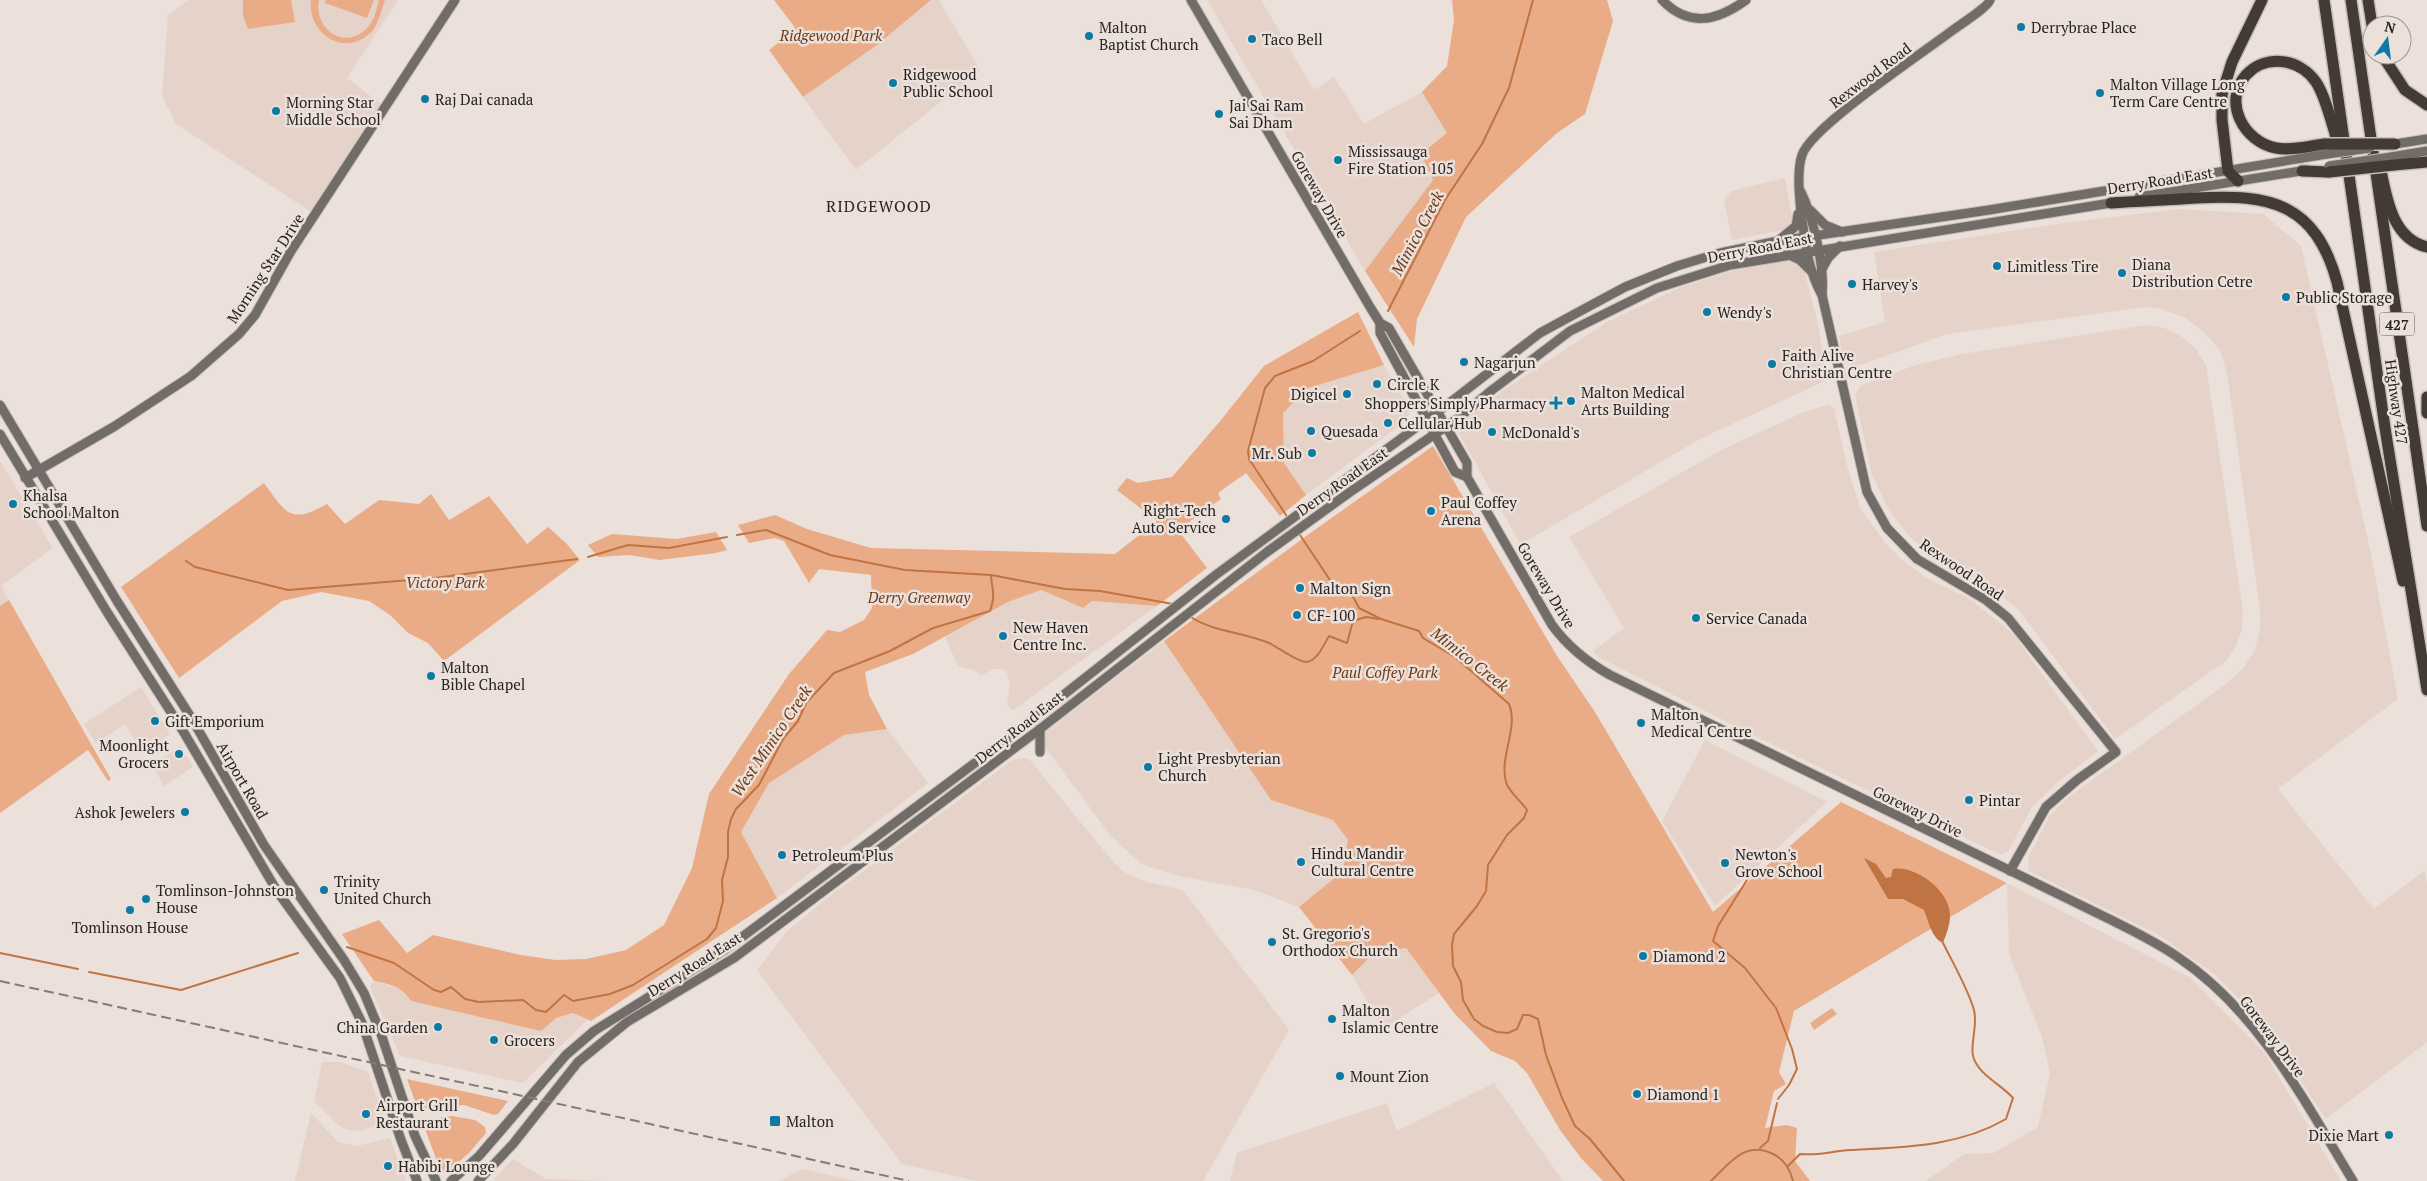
<svg xmlns="http://www.w3.org/2000/svg" width="2427" height="1181" viewBox="0 0 2427 1181" font-family="'PT Serif',serif">
<style>
.built{fill:#e5d3c9}
.green{fill:#eaac87}
.water{fill:#c07443}
.lines{fill:none;stroke-linecap:round;stroke-linejoin:round}
.stream{stroke:#c07443;stroke-width:2}
.secondary-casing{stroke:#c8beb9;stroke-width:11}
.highway-casing{stroke:#c8beb9;stroke-width:14}
.secondary{stroke:#726c68;stroke-width:9}
.highway{stroke:#433a35;stroke-width:11}
.rail{stroke:#837b78;stroke-width:2;stroke-dasharray:10 5;stroke-linecap:butt}
.secondary-bridge-casing{stroke:#c8beb9;stroke-width:11;stroke-linecap:butt}
.highway-bridge-casing{stroke:#c8beb9;stroke-width:14;stroke-linecap:butt}
.secondary-bridge{stroke:#726c68;stroke-width:9}
.highway-bridge{stroke:#433a35;stroke-width:11}
.poi-dot{fill:#0d7aa4;stroke:#ebe0da;stroke-width:2}
.labels{text-anchor:middle;dominant-baseline:central;stroke-width:5;stroke-linejoin:round;paint-order:stroke}
.shield{fill:#ebe0da;stroke:#625c58;stroke-width:1}
.shield-label{font-size:14px;font-weight:bold;fill:#272321}
.poi-label{font-size:15px;fill:#272321;stroke:#ebe0da;text-anchor:start}
.park-label{font-size:15px;font-style:italic;fill:#6d3916;stroke:#ebe0da}
.street-label{font-size:15px;fill:#272321;stroke:#ebe0da}
.neighbourhood-label{font-size:16px;letter-spacing:1px;fill:#272321;stroke:#ebe0da}
.water-label{font-size:16px;font-style:italic;fill:#6b3814;stroke:#ebe0da}
</style>
<rect width="100%" height="100%" fill="#ebe0da"/>
<g class="built">
<polygon points="189,0 398,0 347,78 385,107 316,215 176,124 162,96 168,15"/>
<polygon points="931,0 939,0 980,70 856,170 803,97 877,45"/>
<polygon points="1207,0 1261,0 1314,90 1334,77 1364,124 1422,92 1448,133 1421,153 1433,180 1365,271"/>
<polygon points="1785,178 1792,217 1788,229 1732,240 1724,200 1731,191"/>
<polygon points="2178,209 2263,214 2301,246 2370,549 2398,699 2278,789 2374,909 2425,870 2427,883 2427,1042 2326,1119 2262,1021 2214,974 2159,935 2029,871 2028,858 2050,815 2070,796 2230,681 2244,667 2255,650 2260,630 2260,610 2227,373 2220,351 2204,332 2184,317 2161,309 2145,307 1947,334 1855,367 1844,361 1839,336 1885,322 1874,252 2064,223"/>
<polygon points="1780,260 1792,260 1805,273 1818,324 1827,380 1698,440 1525,542 1519,542 1459,433 1462,422 1511,385 1607,322 1679,288 1741,268"/>
<polygon points="2146,325 2165,328 2182,337 2196,349 2206,365 2243,611 2242,629 2236,646 2226,661 2115,739 2019,610 1988,585 1939,561 1911,538 1888,509 1871,472 1855,395 1861,385 1916,365 1962,354"/>
<polygon points="1384,365 1410,411 1407,420 1306,495 1284,463 1283,413 1308,388"/>
<polygon points="1828,405 1834,408 1846,462 1860,508 1886,544 1902,560 1925,577 1970,599 2013,634 2098,751 2058,782 2032,807 2009,850 2001,855 1755,736 1600,658 1593,651 1624,628 1569,537 1721,450 1804,412"/>
<polygon points="0,461 53,548 1,586 9,600 0,606"/>
<polygon points="1041,590 1083,608 1092,601 1157,606 1012,711 1007,704 1010,683 1007,673 1003,669 995,669 981,675 974,670 958,666 945,637 1008,602"/>
<polygon points="1164,641 1271,800 1333,820 1348,840 1343,871 1299,907 1254,890 1178,876 1141,864 1110,835 1042,743 1045,733"/>
<polygon points="141,687 170,734 143,753 125,724 96,743 84,724"/>
<polygon points="887,729 928,783 777,898 741,832 769,783 844,735"/>
<polygon points="1705,740 1827,802 1715,906 1662,821"/>
<polygon points="180,746 193,767 164,786 152,765"/>
<polygon points="1025,758 1030,760 1114,863 1124,872 1147,882 1183,890 1289,1030 1203,1181 977,1181 902,1164 757,970 787,931 826,899 1014,759"/>
<polygon points="2007,883 2189,977 2264,1052 2341,1181 1926,1181 1964,1154 1994,1153 2038,1127 2050,1073 2042,1037 2009,954"/>
<polygon points="1406,948 1439,993 1383,1029 1352,975 1374,953"/>
<polygon points="374,981 540,1031 556,1018 573,1013 587,1020 523,1083 400,1056 370,986"/>
<polygon points="322,1062 340,1062 368,1072 383,1116 381,1124 361,1131 347,1130 339,1126 314,1101"/>
<polygon points="1494,1083 1563,1181 1230,1181 1237,1153 1387,1103 1397,1131"/>
<polygon points="311,1113 338,1142 357,1146 390,1138 406,1181 295,1181"/>
<polygon points="513,1159 546,1179 607,1181 492,1181"/>
<polygon points="802,1169 857,1181 779,1181"/>
</g>
<g class="green">
<polygon points="243,0 291,0 295,22 248,29 243,16"/>
<path d="M 311,0 L 319,0 C 313,28 344,51 366,29 C 374,22 376,10 379,0 L 385,0 C 381,11 378,28 368,35 C 341,57 307,31 311,0 Z"/>
<polygon points="326,0 374,0 367,18 325,3"/>
<polygon points="774,0 931,0 877,45 803,97 769,50 796,29"/>
<polygon points="1452,0 1607,0 1613,21 1585,114 1557,133 1466,217 1417,319 1414,347 1365,271 1433,180 1421,154 1447,133 1422,92 1447,66 1454,20"/>
<path d="M 1358,312 L 1384,365 L 1308,388 L 1283,413 L 1284,463 L 1306,495 L 1280,516 L 1246,473 L 1218,493 L 1221,499 L 1178,530 L 1207,568 L 1157,606 L 1092,601 L 1083,608 L 1041,590 L 1008,602 L 913,654 L 865,672 L 869,695 L 887,729 L 844,735 L 769,783 L 741,832 L 777,898 L 591,1021 L 573,1013 L 556,1018 L 541,1031 L 411,1001 C 403,987 390,984 374,981 L 342,934 L 379,920 L 407,953 L 433,935 L 521,955 L 556,960 L 586,959 L 626,950 L 664,925 L 692,868 L 709,794 L 789,674 L 827,630 L 840,632 L 864,620 L 872,608 L 871,575 L 819,569 L 809,583 L 784,541 L 775,538 L 749,543 L 738,525 L 775,515 L 807,529 L 871,548 L 1115,554 L 1157,521 L 1117,490 L 1127,478 L 1138,483 L 1172,477 L 1221,420 L 1264,366 Z"/>
<polygon points="1433,446 1557,656 1595,712 1713,912 1841,802 2007,883 1794,1011 1779,1072 1786,1084 1774,1091 1765,1128 1786,1125 1797,1128 1795,1161 1810,1181 1603,1181 1581,1158 1560,1130 1527,1073 1515,1061 1491,1051 1454,1013 1406,948 1374,953 1352,975 1299,907 1343,871 1348,840 1333,820 1271,800 1164,641 1309,534"/>
<path d="M 264,483 C 286,513 290,525 327,504 L 345,524 L 379,500 L 419,504 L 431,494 L 449,520 L 489,496 L 527,544 L 548,527 L 566,543 L 580,560 L 444,661 L 428,643 L 408,633 L 390,615 L 369,601 L 321,592 L 282,601 L 179,678 L 121,587 Z"/>
<polygon points="716,532 727,550 716,553 660,560 629,555 598,557 588,545 612,534 676,539"/>
<polygon points="9,600 111,779 108,781 88,750 0,813 0,606"/>
<polygon points="1832,1008 1837,1014 1814,1030 1810,1023"/>
<polygon points="407,1079 508,1101 498,1114 494,1115 464,1105 422,1110 416,1104"/>
<path d="M 452,1116 L 475,1120 L 485,1127 L 486,1133 L 469,1153 L 445,1174 L 437,1161 L 425,1129 C 428,1117 441,1117 452,1116 Z"/>
</g>
<path class="water" d="M 1864,858 L 1876,864 L 1886,878 L 1891,877 L 1893,869 C 1916,865 1951,892 1950,916 C 1950,925 1946,935 1943,943 C 1932,939 1928,920 1924,910 L 1903,899 L 1888,899 Z"/>
<g class="lines">
<g class="stream">
<polyline points="1388,311 1445,200 1482,144 1509,88 1533,0"/>
<polyline points="1288,518 1249,459 1248,451 1265,388 1275,376 1313,361 1360,331"/>
<path d="M 1298,532 L 1330,580 L 1351,593 L 1359,608 L 1381,619 L 1419,631 L 1423,638 L 1455,657 L 1509,704 C 1519,728 1499,756 1506,782 C 1508,791 1522,802 1527,810 L 1524,818 L 1507,835 L 1488,865 L 1486,891 L 1477,906 L 1454,934 L 1452,945 L 1453,966 L 1461,982 L 1463,1000 L 1474,1019 L 1483,1026 L 1497,1032 L 1508,1033 L 1517,1029 L 1523,1015 L 1529,1015 L 1538,1019 L 1546,1055 L 1562,1098 L 1575,1126 L 1590,1139 L 1624,1181"/>
<polyline points="737,535 766,530 830,555 905,570 991,575 1065,589 1100,591 1173,604"/>
<polyline points="588,557 628,545 669,548 727,537"/>
<polyline points="186,561 195,567 288,590 435,578 577,559"/>
<path d="M 1189,616 C 1213,632 1243,632 1269,643 C 1279,648 1299,663 1307,662 C 1318,660 1324,644 1329,636 L 1347,643 L 1353,621 L 1366,617 L 1379,619"/>
<polyline points="1747,880 1718,926 1713,941 1745,968 1776,1008 1792,1049 1797,1069 1789,1085 1778,1099"/>
<path d="M 347,947 L 394,963 L 434,990 L 441,992 L 451,987 L 465,999 L 479,1002 L 523,1000 L 536,1010 L 546,1012 L 564,995 L 573,1001 L 610,994 L 633,985 L 707,939 L 716,928 L 723,901 L 722,880 L 728,857 L 728,832 L 731,819 L 736,809 L 759,785 L 783,739 L 798,721 L 806,703 L 834,673 L 890,651 L 933,628 L 990,611 C 996,594 992,591 991,575"/>
<polyline points="0,953 78,969"/>
<polyline points="89,972 181,990 298,953"/>
<polyline points="1760,1148 1768,1141 1777,1103"/>
<path d="M 1788,1166 L 1800,1154 C 1817,1156 1833,1151 1850,1150 C 1904,1147 1958,1147 2006,1119 L 2013,1098 C 2001,1084 1978,1075 1973,1056 C 1970,1044 1978,1026 1974,1010 C 1968,989 1953,963 1943,943"/>
<path d="M 1711,1181 C 1730,1163 1745,1140 1773,1154 C 1784,1159 1790,1169 1793,1181"/>
</g>
<defs>
<g id="secondary">
<path d="M 1191,0 L 1370,307 L 1380,323 L 1389,328 L 1467,463 L 1467,477 L 1552,625 C 1568,647 1587,662 1610,675 L 2103,916 C 2129,929 2155,941 2179,958 C 2258,1011 2305,1102 2353,1181"/>
<path d="M 1662,0 C 1689,28 1717,21 1746,0"/>
<path d="M 1990,0 C 1988,7 1961,24 1953,30 C 1924,52 1811,127 1802,155 C 1796,172 1800,208 1803,226 C 1806,250 1810,274 1822,295 L 1867,492 L 1887,528 L 1917,559 L 1986,600 L 2008,618 L 2116,752 L 2077,780 L 2046,807 L 2010,871"/>
<polyline points="2395,144 2427,139"/>
<polyline points="2391,157 2427,151"/>
<path d="M 1801,192 C 1813,216 1825,268 1822,295"/>
<polyline points="2139,197 2307,170"/>
<polyline points="1810,210 1825,225 1842,232"/>
<polyline points="1779,240 1796,226 1798,214"/>
<polyline points="1787,254 1800,260 1811,271"/>
<polyline points="1821,271 1828,258 1840,246"/>
<polyline points="1380,323 1380,333 1455,472 1467,477"/>
<polyline points="0,405 117,601 192,719 264,845 344,960 364,993 381,1034 415,1136 436,1181"/>
<polyline points="0,434 107,612 183,731 277,891 340,978 362,1023 401,1140 417,1181"/>
<polyline points="25,478 115,426 191,376 239,334 255,315 291,251 455,0"/>
<polyline points="1040,752 1040,729"/>
<polyline points="451,1181 479,1156 566,1055 594,1031 726,949 1019,730 1217,574 1448,404 1540,333 1573,315 1625,287 1677,266 1720,253 1778,241 1989,210 2327,154"/>
<polyline points="478,1181 513,1144 578,1062 627,1022 734,958 1040,729 1267,552 1350,492 1457,419 1492,390 1570,331 1657,288 1730,265 2117,202"/>
</g>
<g id="highway">
<polyline points="2324,0 2385,428 2427,690"/>
<polyline points="2351,0 2427,526"/>
<polyline points="2368,0 2372,25"/>
<polyline points="2382,55 2405,90 2427,105"/>
<path d="M 2325,144 C 2309,146 2291,151 2276,148 C 2244,142 2222,102 2246,75 C 2266,53 2300,59 2316,82 C 2327,99 2333,130 2340,150"/>
<polyline points="2394,165 2427,162"/>
<polyline points="2302,171 2329,172"/>
<path d="M 2381,171 C 2387,200 2393,239 2427,247"/>
<polyline points="2238,181 2228,171 2222,120 2222,94 2232,62 2262,0"/>
<path d="M 2111,203 C 2139,201 2168,200 2196,198 C 2271,194 2315,203 2337,282 L 2403,581"/>
<polyline points="2427,397 2427,413"/>
</g>
</defs>
<use href="#secondary" class="secondary-casing"/>
<use href="#highway" class="highway-casing"/>
<use href="#secondary" class="secondary"/>
<use href="#highway" class="highway"/>
<polyline class="rail" points="0,981 909,1181"/>
<defs>
<g id="secondary-bridge">
<polyline points="2327,154 2370,148"/>
<polyline points="2329,166 2391,157"/>
</g>
<g id="highway-bridge">
<polyline points="2325,144 2395,144"/>
<polyline points="2329,172 2394,165"/>
</g>
</defs>
<use href="#secondary-bridge" class="secondary-bridge-casing"/>
<use href="#highway-bridge" class="highway-bridge-casing"/>
<use href="#secondary-bridge" class="secondary-bridge"/>
<use href="#highway-bridge" class="highway-bridge"/>
</g>
<g class="poi-dot">
<circle cx="2021" cy="27" r="5"/>
<circle cx="1089" cy="36" r="5"/>
<circle cx="1252" cy="39" r="5"/>
<circle cx="893" cy="83" r="5"/>
<circle cx="2100" cy="93" r="5"/>
<circle cx="425" cy="99" r="5"/>
<circle cx="276" cy="111" r="5"/>
<circle cx="1219" cy="114" r="5"/>
<circle cx="1338" cy="160" r="5"/>
<circle cx="1997" cy="266" r="5"/>
<circle cx="2122" cy="273" r="5"/>
<circle cx="1852" cy="284" r="5"/>
<circle cx="2286" cy="297" r="5"/>
<circle cx="1707" cy="312" r="5"/>
<circle cx="1464" cy="362" r="5"/>
<circle cx="1772" cy="364" r="5"/>
<circle cx="1377" cy="384" r="5"/>
<circle cx="1347" cy="394" r="5"/>
<circle cx="1571" cy="401" r="5"/>
<path d="M1553.5 395.5h5v5h5v5h-5v5h-5v-5h-5v-5h5z"/>
<circle cx="1388" cy="423" r="5"/>
<circle cx="1311" cy="431" r="5"/>
<circle cx="1492" cy="432" r="5"/>
<circle cx="1312" cy="453" r="5"/>
<circle cx="13" cy="504" r="5"/>
<circle cx="1431" cy="511" r="5"/>
<circle cx="1226" cy="519" r="5"/>
<circle cx="1300" cy="588" r="5"/>
<circle cx="1297" cy="615" r="5"/>
<circle cx="1696" cy="618" r="5"/>
<circle cx="1003" cy="636" r="5"/>
<circle cx="431" cy="676" r="5"/>
<circle cx="155" cy="721" r="5"/>
<circle cx="1641" cy="723" r="5"/>
<circle cx="179" cy="754" r="5"/>
<circle cx="1148" cy="767" r="5"/>
<circle cx="1969" cy="800" r="5"/>
<circle cx="185" cy="812" r="5"/>
<circle cx="782" cy="855" r="5"/>
<circle cx="1301" cy="862" r="5"/>
<circle cx="1725" cy="863" r="5"/>
<circle cx="324" cy="890" r="5"/>
<circle cx="146" cy="899" r="5"/>
<circle cx="130" cy="910" r="5"/>
<circle cx="1272" cy="942" r="5"/>
<circle cx="1643" cy="956" r="5"/>
<circle cx="1332" cy="1019" r="5"/>
<circle cx="438" cy="1027" r="5"/>
<circle cx="494" cy="1040" r="5"/>
<circle cx="1340" cy="1076" r="5"/>
<circle cx="1637" cy="1094" r="5"/>
<circle cx="366" cy="1114" r="5"/>
<rect x="769" y="1115" width="12" height="12" rx="2.5"/>
<circle cx="2389" cy="1135" r="5"/>
<circle cx="388" cy="1166" r="5"/>
</g>
<g class="labels">
<rect class="shield" x="2379.5" y="312.5" width="35" height="23" rx="4"/>
<g class="shield-label">
<text x="2397" y="324">427</text>
</g>
<g class="poi-label">
<text x="1099" y="27">Malton<tspan x="1099" dy="17">Baptist Church</tspan></text>
<text x="2031" y="27">Derrybrae Place</text>
<text x="1262" y="39">Taco Bell</text>
<text x="903" y="74">Ridgewood<tspan x="903" dy="17">Public School</tspan></text>
<text x="2110" y="84">Malton Village Long<tspan x="2110" dy="17">Term Care Centre</tspan></text>
<text x="435" y="99">Raj Dai canada</text>
<text x="286" y="102">Morning Star<tspan x="286" dy="17">Middle School</tspan></text>
<text x="1229" y="105">Jai Sai Ram<tspan x="1229" dy="17">Sai Dham</tspan></text>
<text x="1348" y="151">Mississauga<tspan x="1348" dy="17">Fire Station 105</tspan></text>
<text x="2132" y="264">Diana<tspan x="2132" dy="17">Distribution Cetre</tspan></text>
<text x="2007" y="266">Limitless Tire</text>
<text x="1862" y="284">Harvey's</text>
<text x="2296" y="297">Public Storage</text>
<text x="1717" y="312">Wendy's</text>
<text x="1782" y="355">Faith Alive<tspan x="1782" dy="17">Christian Centre</tspan></text>
<text x="1474" y="362">Nagarjun</text>
<text x="1387" y="384">Circle K</text>
<text x="1581" y="392">Malton Medical<tspan x="1581" dy="17">Arts Building</tspan></text>
<text x="1337" y="394" text-anchor="end">Digicel</text>
<text x="1546" y="403" text-anchor="end">Shoppers Simply Pharmacy</text>
<text x="1398" y="423">Cellular Hub</text>
<text x="1321" y="431">Quesada</text>
<text x="1502" y="432">McDonald's</text>
<text x="1302" y="453" text-anchor="end">Mr. Sub</text>
<text x="23" y="495">Khalsa<tspan x="23" dy="17">School Malton</tspan></text>
<text x="1441" y="502">Paul Coffey<tspan x="1441" dy="17">Arena</tspan></text>
<text x="1216" y="510" text-anchor="end">Right-Tech<tspan x="1216" dy="17">Auto Service</tspan></text>
<text x="1310" y="588">Malton Sign</text>
<text x="1307" y="615">CF-100</text>
<text x="1706" y="618">Service Canada</text>
<text x="1013" y="627">New Haven<tspan x="1013" dy="17">Centre Inc.</tspan></text>
<text x="441" y="667">Malton<tspan x="441" dy="17">Bible Chapel</tspan></text>
<text x="1651" y="714">Malton<tspan x="1651" dy="17">Medical Centre</tspan></text>
<text x="165" y="721">Gift Emporium</text>
<text x="169" y="745" text-anchor="end">Moonlight<tspan x="169" dy="17">Grocers</tspan></text>
<text x="1158" y="758">Light Presbyterian<tspan x="1158" dy="17">Church</tspan></text>
<text x="1979" y="800">Pintar</text>
<text x="175" y="812" text-anchor="end">Ashok Jewelers</text>
<text x="1311" y="853">Hindu Mandir<tspan x="1311" dy="17">Cultural Centre</tspan></text>
<text x="1735" y="854">Newton's<tspan x="1735" dy="17">Grove School</tspan></text>
<text x="792" y="855">Petroleum Plus</text>
<text x="334" y="881">Trinity<tspan x="334" dy="17">United Church</tspan></text>
<text x="156" y="890">Tomlinson-Johnston<tspan x="156" dy="17">House</tspan></text>
<text x="130" y="927" text-anchor="middle">Tomlinson House</text>
<text x="1282" y="933">St. Gregorio's<tspan x="1282" dy="17">Orthodox Church</tspan></text>
<text x="1653" y="956">Diamond 2</text>
<text x="1342" y="1010">Malton<tspan x="1342" dy="17">Islamic Centre</tspan></text>
<text x="428" y="1027" text-anchor="end">China Garden</text>
<text x="504" y="1040">Grocers</text>
<text x="1350" y="1076">Mount Zion</text>
<text x="1647" y="1094">Diamond 1</text>
<text x="376" y="1105">Airport Grill<tspan x="376" dy="17">Restaurant</tspan></text>
<text x="786" y="1121">Malton</text>
<text x="2379" y="1135" text-anchor="end">Dixie Mart</text>
<text x="398" y="1166">Habibi Lounge</text>
</g>
<g class="park-label">
<text x="831" y="35">Ridgewood Park</text>
<text x="445" y="582">Victory Park</text>
<text x="919" y="597">Derry Greenway</text>
<text x="1385" y="672">Paul Coffey Park</text>
</g>
<g class="street-label">
<text transform="translate(1870 75) rotate(-37)">Rexwood Road</text>
<text transform="translate(2160 180) rotate(-9)">Derry Road East</text>
<text transform="translate(1320 194) rotate(60)">Goreway Drive</text>
<text transform="translate(1760 247) rotate(-11)">Derry Road East</text>
<text transform="translate(265 268) rotate(-57)">Morning Star Drive</text>
<text transform="translate(2397 402) rotate(82)">Highway 427</text>
<text transform="translate(1342 481) rotate(-35)">Derry Road East</text>
<text transform="translate(1962 569) rotate(34)">Rexwood Road</text>
<text transform="translate(1547 585) rotate(59)">Goreway Drive</text>
<text transform="translate(1019 727) rotate(-38)">Derry Road East</text>
<text transform="translate(243 780) rotate(60)">Airport Road</text>
<text transform="translate(1918 811) rotate(26)">Goreway Drive</text>
<text transform="translate(694 964) rotate(-32)">Derry Road East</text>
<text transform="translate(2273 1036) rotate(53)">Goreway Drive</text>
</g>
<g class="neighbourhood-label">
<text x="879" y="206">RIDGEWOOD</text>
</g>
<g class="water-label">
<text transform="translate(1417 233) rotate(-62)">Mimico Creek</text>
<text transform="translate(1470 659) rotate(38)">Mimico Creek</text>
<text transform="translate(771 741) rotate(-56)">West Mimico Creek</text>
</g>
</g>
<g transform="translate(2387 40) rotate(14)"><circle r="24" fill="#ebe0da" stroke="#9d9490"/>
<path d="M0-4L9 19L0 12L-9 19Z" fill="#0d7aa4"/>
<text y="-8" font-size="14" font-weight="bold" text-anchor="middle" fill="#272321">N</text>
</g>
</svg>
